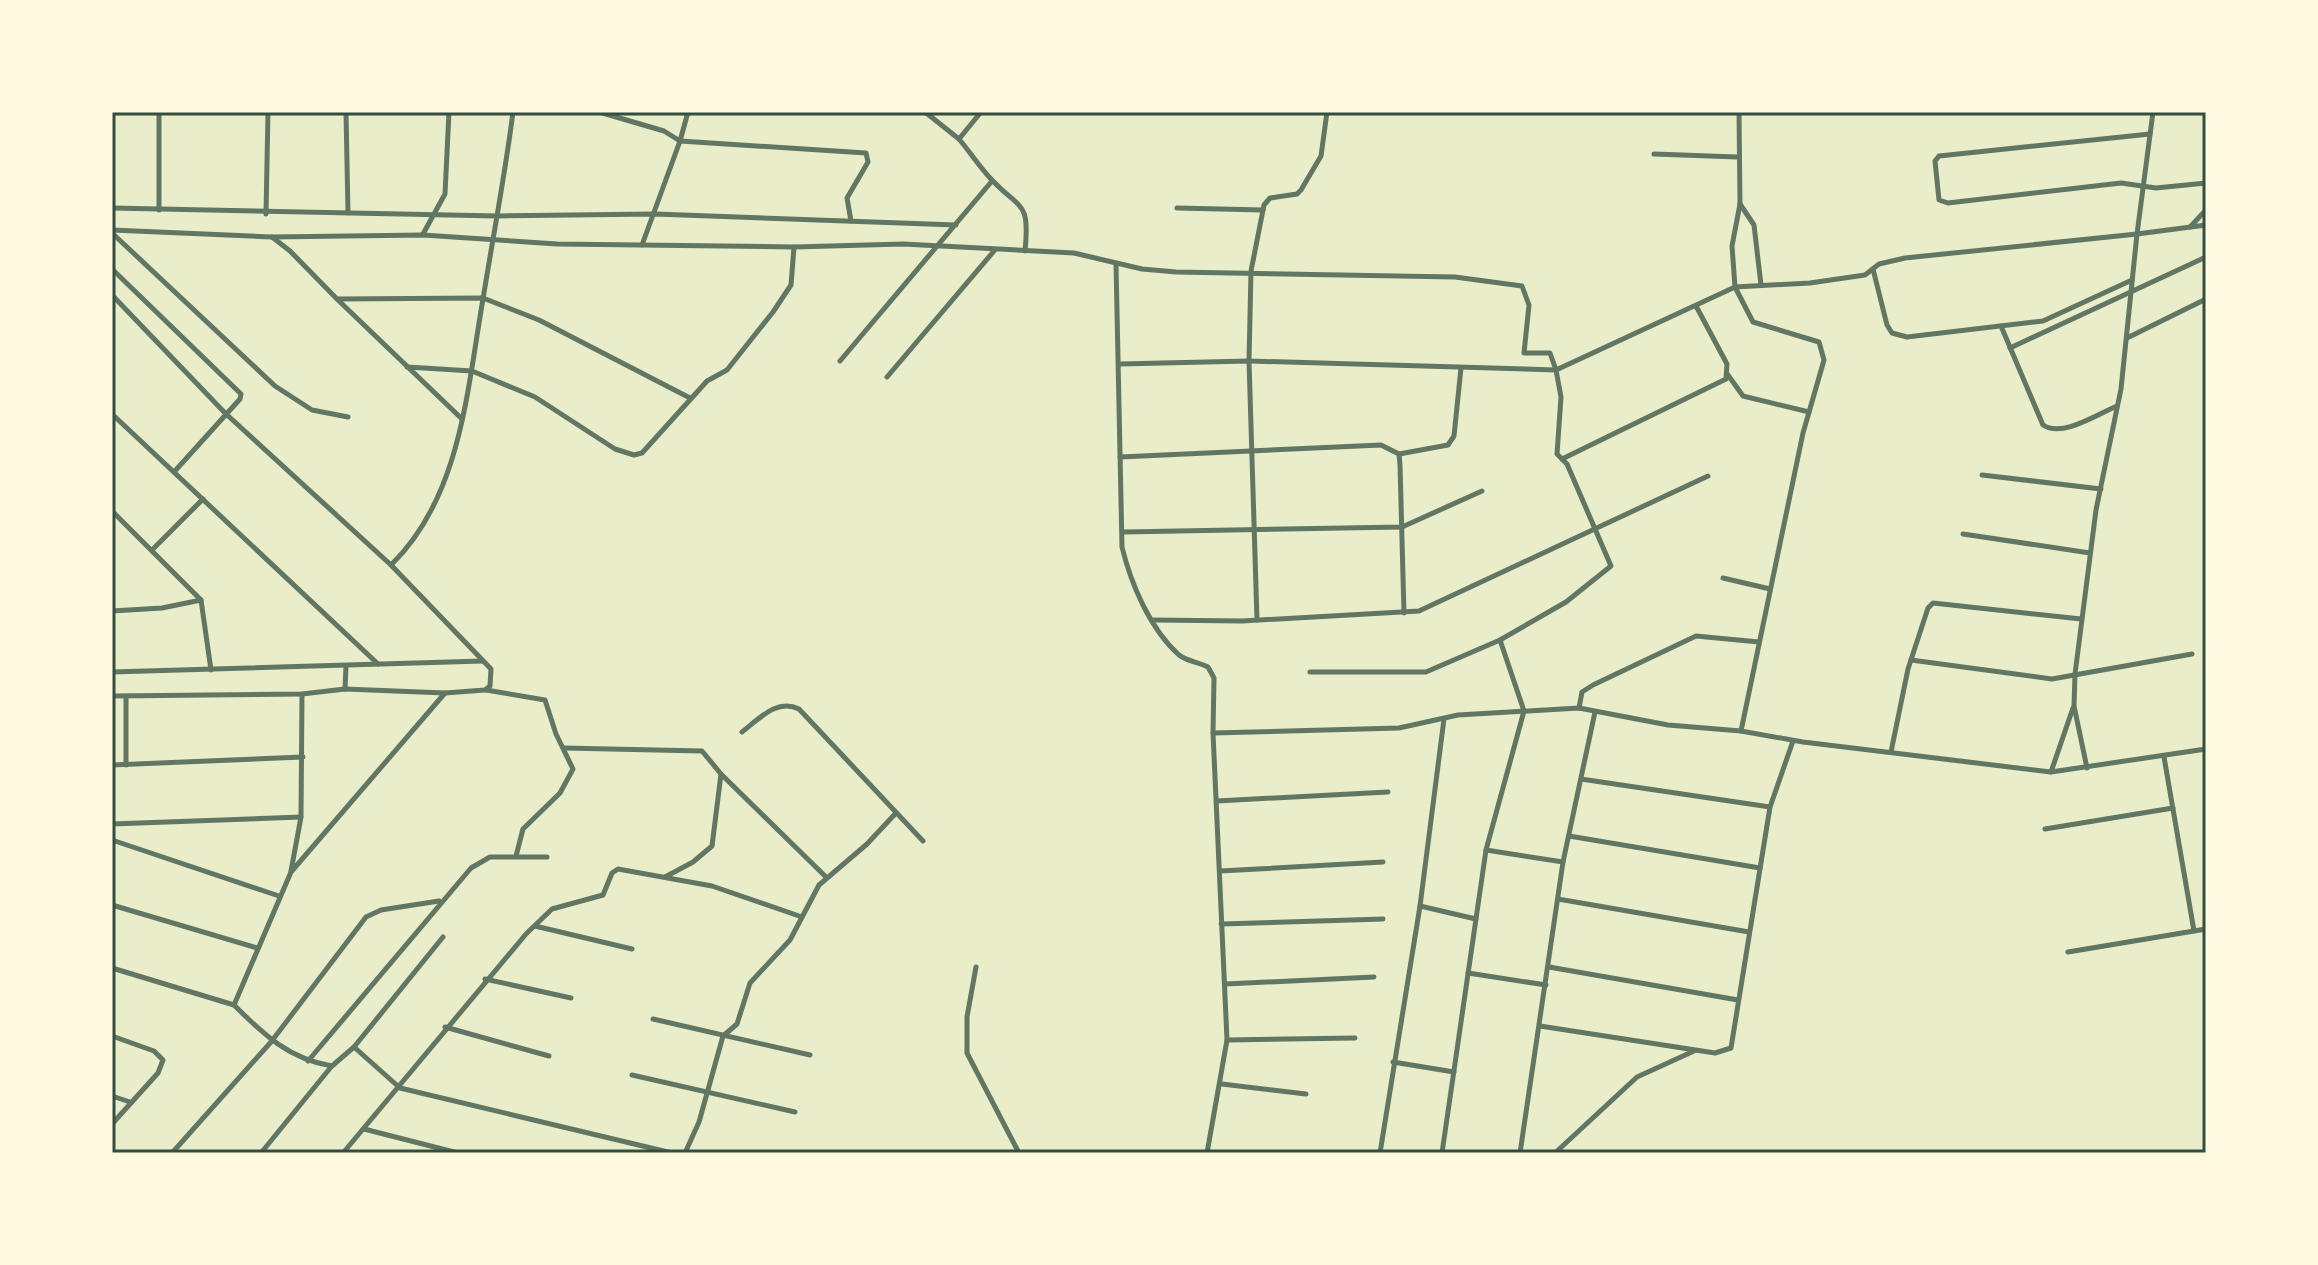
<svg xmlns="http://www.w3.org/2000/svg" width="2318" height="1265" viewBox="0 0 2318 1265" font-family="Signika,sans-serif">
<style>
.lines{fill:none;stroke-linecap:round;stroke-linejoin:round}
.minor{stroke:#617663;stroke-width:5}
.neatline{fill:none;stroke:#344e41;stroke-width:3}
</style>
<rect width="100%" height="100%" fill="#e9edc9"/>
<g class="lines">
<g class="minor">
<polyline points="346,112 348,213"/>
<polyline points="599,112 664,131 680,141 688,112"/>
<polyline points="925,112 959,139"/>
<path d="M 981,112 L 959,139 C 970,152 979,166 991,179 C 1021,211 1030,200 1025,251"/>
<polyline points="1327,112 1321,156 1301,190 1297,194 1270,198 1264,205 1251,271 1249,361 1556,370 1561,397 1557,454 1567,464 1611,566 1566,602 1500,640 1524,711 1486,850 1442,1153"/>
<polyline points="1739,112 1740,204 1732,246 1735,287 1753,322 1819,342 1824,360 1803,433 1741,731 1803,742 2051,772 2206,749"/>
<polyline points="2150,134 1939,156 1935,161 1939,200 1948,203 2121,183 2156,188 2206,183"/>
<polyline points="1654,154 1737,157"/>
<polyline points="1740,204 1754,225 1761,285"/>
<polyline points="112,208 498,216 655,214 956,225"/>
<polyline points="1177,208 1263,210"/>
<polyline points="159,210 159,112"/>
<polyline points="266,214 268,112"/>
<polyline points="2190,227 2206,210"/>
<polyline points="112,230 271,237 423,235 557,244 794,247 903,244 1074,253 1142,269 1176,272 1455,277 1522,286 1529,305 1524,353 1550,353 1556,370 1735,287 1810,283 1865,275 1879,264 1905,258 2137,234 2153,112"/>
<polyline points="112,233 275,386 312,410 348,417"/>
<polyline points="423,234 445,194 449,112"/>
<polyline points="272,237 290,251 337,299 483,298 539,320 690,398"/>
<polyline points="642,245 680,141 866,153 868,162 847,198 851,221"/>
<path d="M 1116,264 L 1122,547 C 1131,584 1150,629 1179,655 C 1186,661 1199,662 1208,667 L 1214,678 L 1213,733 L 1227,1040 L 1207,1153"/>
<polyline points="112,269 241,394 240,399 174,472"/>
<polyline points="1873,269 1887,325 1892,333 1907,337 2043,321 2132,280"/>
<polyline points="112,295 225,413 391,565"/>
<polyline points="338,300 462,419"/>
<path d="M 2001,326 L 2043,425 C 2062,438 2098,414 2117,406"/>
<polyline points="2127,338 2206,299"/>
<polyline points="2010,348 2206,257"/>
<polyline points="840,361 992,181"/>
<polyline points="1120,364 1249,361 1257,620"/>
<polyline points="407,367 472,371 535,397 615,449 634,455 642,453 707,381 727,370 773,312 791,285 794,247"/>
<polyline points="1728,375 1743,396 1809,412"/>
<polyline points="887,377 994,251"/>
<polyline points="112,414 378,664"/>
<polyline points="1399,454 1448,445 1454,436 1461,368"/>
<polyline points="1120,457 1381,445 1399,454 1400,465 1404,613"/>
<polyline points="1562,459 1726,379 1727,364 1696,306"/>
<polyline points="1982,475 2101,489"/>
<polyline points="112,511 201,600 211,670"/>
<polyline points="1124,532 1402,527 1482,491"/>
<polyline points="1963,534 2090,553"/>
<polyline points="152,550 203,499"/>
<polyline points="1723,578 1770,589"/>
<polyline points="112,611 162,608 201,600"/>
<polyline points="1153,620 1242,621 1419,611 1708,476"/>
<polyline points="1911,660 2052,679 2192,654"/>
<polyline points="112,672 483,661"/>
<polyline points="1310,672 1426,672 1500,640"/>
<polyline points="345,689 346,666"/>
<polyline points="486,690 545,700 556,734 573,769 560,793 523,829 516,856"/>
<path d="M 445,693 L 291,872 L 234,1005 C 264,1035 289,1059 332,1066 L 354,1047 L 400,1088 L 672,1153"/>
<path d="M 112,696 L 302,694 L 345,689 L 445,693 L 485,690 L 490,686 L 491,669 L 391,565 C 461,497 467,390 483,299 C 493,237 505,175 513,112"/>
<polyline points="1579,708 1582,692 1593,685 1696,636 1759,642"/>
<path d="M 742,732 C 759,719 777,698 799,709 L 923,841"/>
<polyline points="1213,733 1399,728 1458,715 1579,708 1668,725 1741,731"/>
<polyline points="564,748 702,751 721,774 712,846 693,862 665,877"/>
<polyline points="1891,752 1908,669 1928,608 1933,603 2081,619"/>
<polyline points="2164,757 2194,931"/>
<polyline points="112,765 303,757"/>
<polyline points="126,765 126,697"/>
<polyline points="2087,768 2074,706 2075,674 2096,510 2121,389 2137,234 2206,225"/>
<polyline points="2051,772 2073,708"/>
<polyline points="722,775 826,877"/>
<polyline points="1581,779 1770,807"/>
<polyline points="1217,801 1388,792"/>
<polyline points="112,824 301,817"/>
<polyline points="2045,829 2173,808"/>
<polyline points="1569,836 1760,868"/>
<polyline points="112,840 279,896"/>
<polyline points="1486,850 1563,862"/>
<polyline points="291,871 301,817 302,694"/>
<polyline points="1220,871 1383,862"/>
<polyline points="1558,899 1749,932"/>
<polyline points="112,905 257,948"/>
<polyline points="1420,906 1476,919"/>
<polyline points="1221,924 1383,919"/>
<polyline points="535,926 632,949"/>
<polyline points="2068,952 2206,929"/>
<polyline points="976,967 967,1017 967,1053 1019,1153"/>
<polyline points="1549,967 1738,1000"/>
<polyline points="112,968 234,1005"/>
<polyline points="1468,973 1546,985"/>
<polyline points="485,979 571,998"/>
<polyline points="1225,984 1374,977"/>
<polyline points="653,1019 810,1055"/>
<polyline points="1540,1026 1715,1053 1731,1048 1770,807 1793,741"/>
<polyline points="445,1027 549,1056"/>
<polyline points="112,1036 154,1051 163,1060 158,1073 112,1124"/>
<polyline points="1227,1040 1355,1038"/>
<polyline points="354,1047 443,937"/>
<polyline points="308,1061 471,868 490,857 547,857"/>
<polyline points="1393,1062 1454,1072"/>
<polyline points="632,1075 795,1112"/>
<polyline points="1222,1084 1306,1094"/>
<polyline points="112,1096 130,1102"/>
<polyline points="364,1129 458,1153"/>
<polyline points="172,1153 271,1042 366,917 381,910 439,901"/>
<polyline points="261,1153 331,1067"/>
<polyline points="343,1153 526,934 552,909 603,895 612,873 618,869 712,886 802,917"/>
<polyline points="685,1153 699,1122 723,1036 737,1024 750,983 790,940 819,885 867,844 896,813"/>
<polyline points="1329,1153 1345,1153"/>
<polyline points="1380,1153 1420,906 1444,719"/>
<polyline points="1520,1153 1563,862 1595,712"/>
<polyline points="1555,1153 1637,1077 1694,1051"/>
</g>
</g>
<rect width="2318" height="1265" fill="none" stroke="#fefae0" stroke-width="228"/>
<rect x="114" y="114" width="2090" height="1037" class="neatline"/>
</svg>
